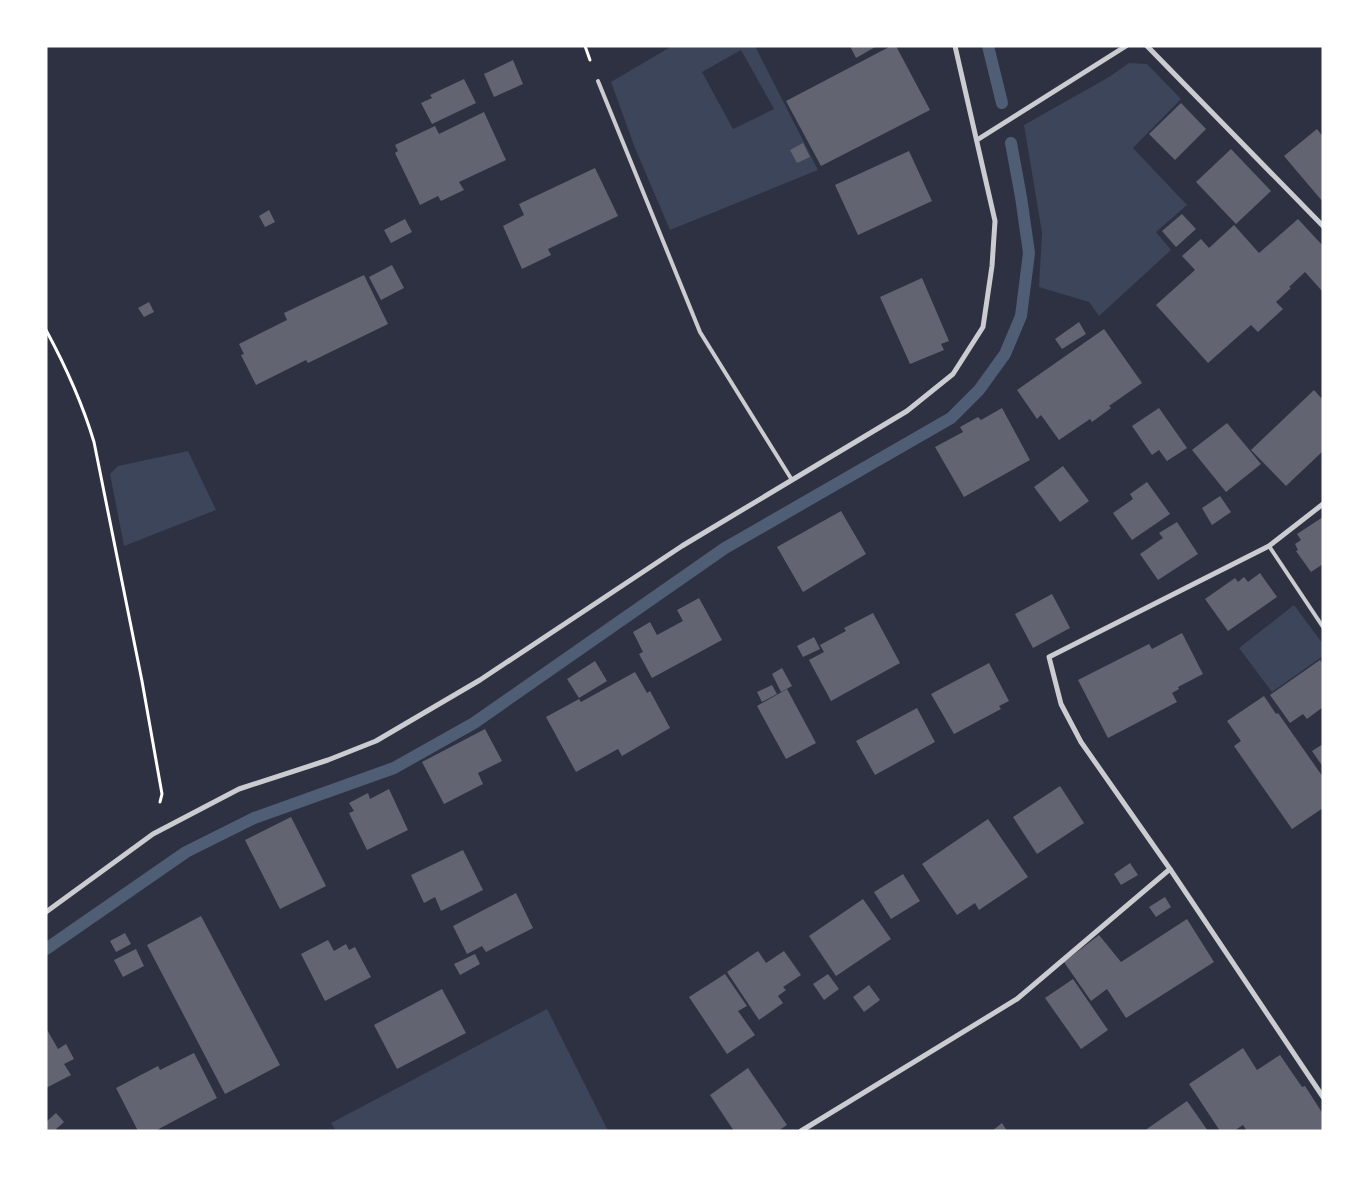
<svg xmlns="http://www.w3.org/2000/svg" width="1369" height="1177" viewBox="0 0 1369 1177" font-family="'Space Grotesk',sans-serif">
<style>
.green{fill:#3c4559;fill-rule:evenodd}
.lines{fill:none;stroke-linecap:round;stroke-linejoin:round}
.stream{stroke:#4f5d75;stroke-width:12}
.building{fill:#626471}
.path{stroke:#fff;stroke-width:3}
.service{stroke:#caccd0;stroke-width:4}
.minor{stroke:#caccd0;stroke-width:5}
</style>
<rect width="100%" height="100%" fill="#2d3142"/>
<g class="green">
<path d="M 672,46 L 755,46 L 818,170 L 670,230 L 635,148 L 611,82 ZM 741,50 L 774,109 L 733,129 L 702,72 Z"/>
<polygon points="1129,63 1147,64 1181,99 1133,148 1187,205 1156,232 1171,250 1099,316 1089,302 1039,287 1042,233 1024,125 1109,77"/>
<polygon points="188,451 216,510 124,546 110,474 118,466"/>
<polygon points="1294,605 1323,644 1323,656 1272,692 1239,648"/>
<polygon points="547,1009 608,1131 336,1131 331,1123"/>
</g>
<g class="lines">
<g class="stream">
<polyline points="988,46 1002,103"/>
<polyline points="46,949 186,852 254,818 394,768 474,723 725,548 951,418 979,390 1005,354 1021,316 1029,253 1021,197 1011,143"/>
</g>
</g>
<g class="building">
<polygon points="850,46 877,46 856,58"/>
<polygon points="891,46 896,46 930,110 821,166 786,101"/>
<polygon points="513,60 523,84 494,97 484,74"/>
<polygon points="464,79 476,103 432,124 421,103 432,98 430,95"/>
<polygon points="1181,103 1206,129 1175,160 1149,134"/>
<polygon points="484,112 506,160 459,182 464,190 441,201 438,196 420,205 395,153 398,151 395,145 435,126 439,134"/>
<polygon points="1317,129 1323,137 1323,202 1284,156"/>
<polygon points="803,143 810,157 797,163 790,150"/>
<polygon points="1231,149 1271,191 1236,224 1196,182"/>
<polygon points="909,151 932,201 858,235 835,185"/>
<polygon points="595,168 618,216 548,249 551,255 522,269 503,226 524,215 519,204"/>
<polygon points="269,210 275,222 265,227 259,216"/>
<polygon points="1182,214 1196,229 1176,247 1162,231"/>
<polygon points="405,219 412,232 391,243 384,230"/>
<polygon points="1298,219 1323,246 1323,290 1322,291 1305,272 1289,287 1291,288 1276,302 1283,309 1258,332 1251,325 1208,363 1156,305 1195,270 1182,256 1201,239 1209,248 1234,225 1259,253"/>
<polygon points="392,265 404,288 381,300 369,277"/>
<polygon points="364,275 388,324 308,363 306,360 256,385 241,355 244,354 239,344 287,320 284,313"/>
<polygon points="922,278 949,341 941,344 944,350 910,364 880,297"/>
<polygon points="149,302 154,312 144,317 138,308"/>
<polygon points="1079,322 1086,334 1062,349 1055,339"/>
<polygon points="1104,329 1142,383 1109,406 1111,408 1092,422 1090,419 1059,440 1041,415 1037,419 1017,390"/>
<polygon points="1314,390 1323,400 1323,451 1286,486 1251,450"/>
<polygon points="1002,408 1030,460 964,497 935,447 963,432 960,427 978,417 981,420"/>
<polygon points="1159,408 1187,448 1167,461 1159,450 1152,455 1132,426"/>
<polygon points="1227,423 1261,464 1226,492 1192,450"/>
<polygon points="1063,466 1089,501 1060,522 1034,487"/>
<polygon points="1147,482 1170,514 1132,540 1113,513 1133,499 1130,494"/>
<polygon points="1220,496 1231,512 1212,525 1202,508"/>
<polygon points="841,511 866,554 803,592 777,547"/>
<polygon points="1323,517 1323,564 1311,572 1296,551 1298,550 1295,544 1301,540 1297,534"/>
<polygon points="1177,522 1198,554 1158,580 1140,554 1163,538 1159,533"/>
<polygon points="1260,573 1277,597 1228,631 1205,599 1235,578 1238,582 1244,577 1248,582"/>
<polygon points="1052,594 1070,628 1033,648 1015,614"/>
<polygon points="699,598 722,640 652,678 639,654 643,652 633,632 650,622 657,635 683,621 677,610"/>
<polygon points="873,613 900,663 831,701 809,660 824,652 820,645 846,631 844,628"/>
<polygon points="1182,633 1203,674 1178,687 1179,689 1172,693 1177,702 1108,738 1078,680 1149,644 1152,649"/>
<polygon points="814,637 820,649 803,657 797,646"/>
<polygon points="1320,660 1323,664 1323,707 1307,719 1303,714 1290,723 1270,695"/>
<polygon points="595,661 607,681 579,698 567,679"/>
<polygon points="989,663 1009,701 999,706 1001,709 954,734 931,694"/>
<polygon points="782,668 792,686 781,692 772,674"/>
<polygon points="635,672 647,693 650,691 670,728 622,756 618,749 576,772 546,717 579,699 581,702"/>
<polygon points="772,685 777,694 762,702 757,692"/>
<polygon points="787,689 816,743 786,759 757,706"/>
<polygon points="1264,696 1276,714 1278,713 1323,777 1323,808 1292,829 1234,746 1241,741 1227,721"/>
<polygon points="917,708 935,742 875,775 856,741"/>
<polygon points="485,729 502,761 478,773 483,784 444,804 422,762"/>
<polygon points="1323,744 1323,767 1312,751"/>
<polygon points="1060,786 1084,823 1037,854 1013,817"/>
<polygon points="389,789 408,830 367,850 349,813 354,811 349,803 368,793 370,799"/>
<polygon points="291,817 326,886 280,909 245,840"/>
<polygon points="988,819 1028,877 979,910 975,903 957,915 922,864"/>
<polygon points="463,850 483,890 441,911 435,897 424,903 411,875"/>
<polygon points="1130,863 1138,875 1121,885 1114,874"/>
<polygon points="903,874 920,901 891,919 874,892"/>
<polygon points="516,893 533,928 486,952 482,946 467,954 453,926"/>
<polygon points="1165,897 1171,907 1156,917 1149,907"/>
<polygon points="863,899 891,939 836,976 809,936"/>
<polygon points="201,916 280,1065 225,1094 147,945"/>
<polygon points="1187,919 1214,962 1126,1018 1107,989 1091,1001 1064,962 1099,935 1121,962"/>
<polygon points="125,933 131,944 116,952 110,941"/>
<polygon points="328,940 334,951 346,944 349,950 355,947 371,977 325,1001 301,954"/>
<polygon points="136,949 144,966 123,977 114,960"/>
<polygon points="758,951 766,963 784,951 801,975 783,987 786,990 778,996 783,1003 759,1020 727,972"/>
<polygon points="475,954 480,964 460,975 454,964"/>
<polygon points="725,974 747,1006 738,1011 755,1035 727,1054 689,997"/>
<polygon points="828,974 839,989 824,1000 813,984"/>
<polygon points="1073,979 1108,1030 1081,1049 1045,998"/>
<polygon points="869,985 880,1000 864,1012 853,997"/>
<polygon points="442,989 466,1033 397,1069 374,1025"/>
<polygon points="46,1028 58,1049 66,1044 74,1059 64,1064 71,1075 46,1088"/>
<polygon points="1243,1048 1257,1070 1280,1055 1302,1087 1305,1086 1323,1114 1323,1131 1247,1131 1243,1125 1234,1131 1220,1131 1189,1084"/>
<polygon points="194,1053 217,1098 155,1131 138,1131 116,1088 158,1066 160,1070"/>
<polygon points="748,1068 787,1125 778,1131 734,1131 710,1095"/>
<polygon points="1187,1101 1208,1131 1144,1131"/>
<polygon points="56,1113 64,1122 54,1131 46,1131 46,1122"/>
<polygon points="1002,1123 1007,1131 992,1131"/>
</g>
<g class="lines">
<g class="path">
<polyline points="585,46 590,60"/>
<path d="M 46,330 C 66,367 82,402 94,442 L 142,681 L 162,794 L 160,802"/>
</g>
<g class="service">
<polyline points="598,81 700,332 792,480"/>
<polyline points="1269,546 1323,627"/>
</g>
<g class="minor">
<polyline points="1147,46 1323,226"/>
<polyline points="977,140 1126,46"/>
<polyline points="1323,504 1269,546 1049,657 1061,704 1081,742 1170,869 1323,1097"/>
<polyline points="46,912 153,834 239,789 328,760 376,741 480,680 682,546 907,411 953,374 983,327 992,266 995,221 955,46"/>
<polyline points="801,1131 1017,999 1170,869"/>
</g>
</g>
<rect width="1369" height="1177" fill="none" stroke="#ffffff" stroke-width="95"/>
</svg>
